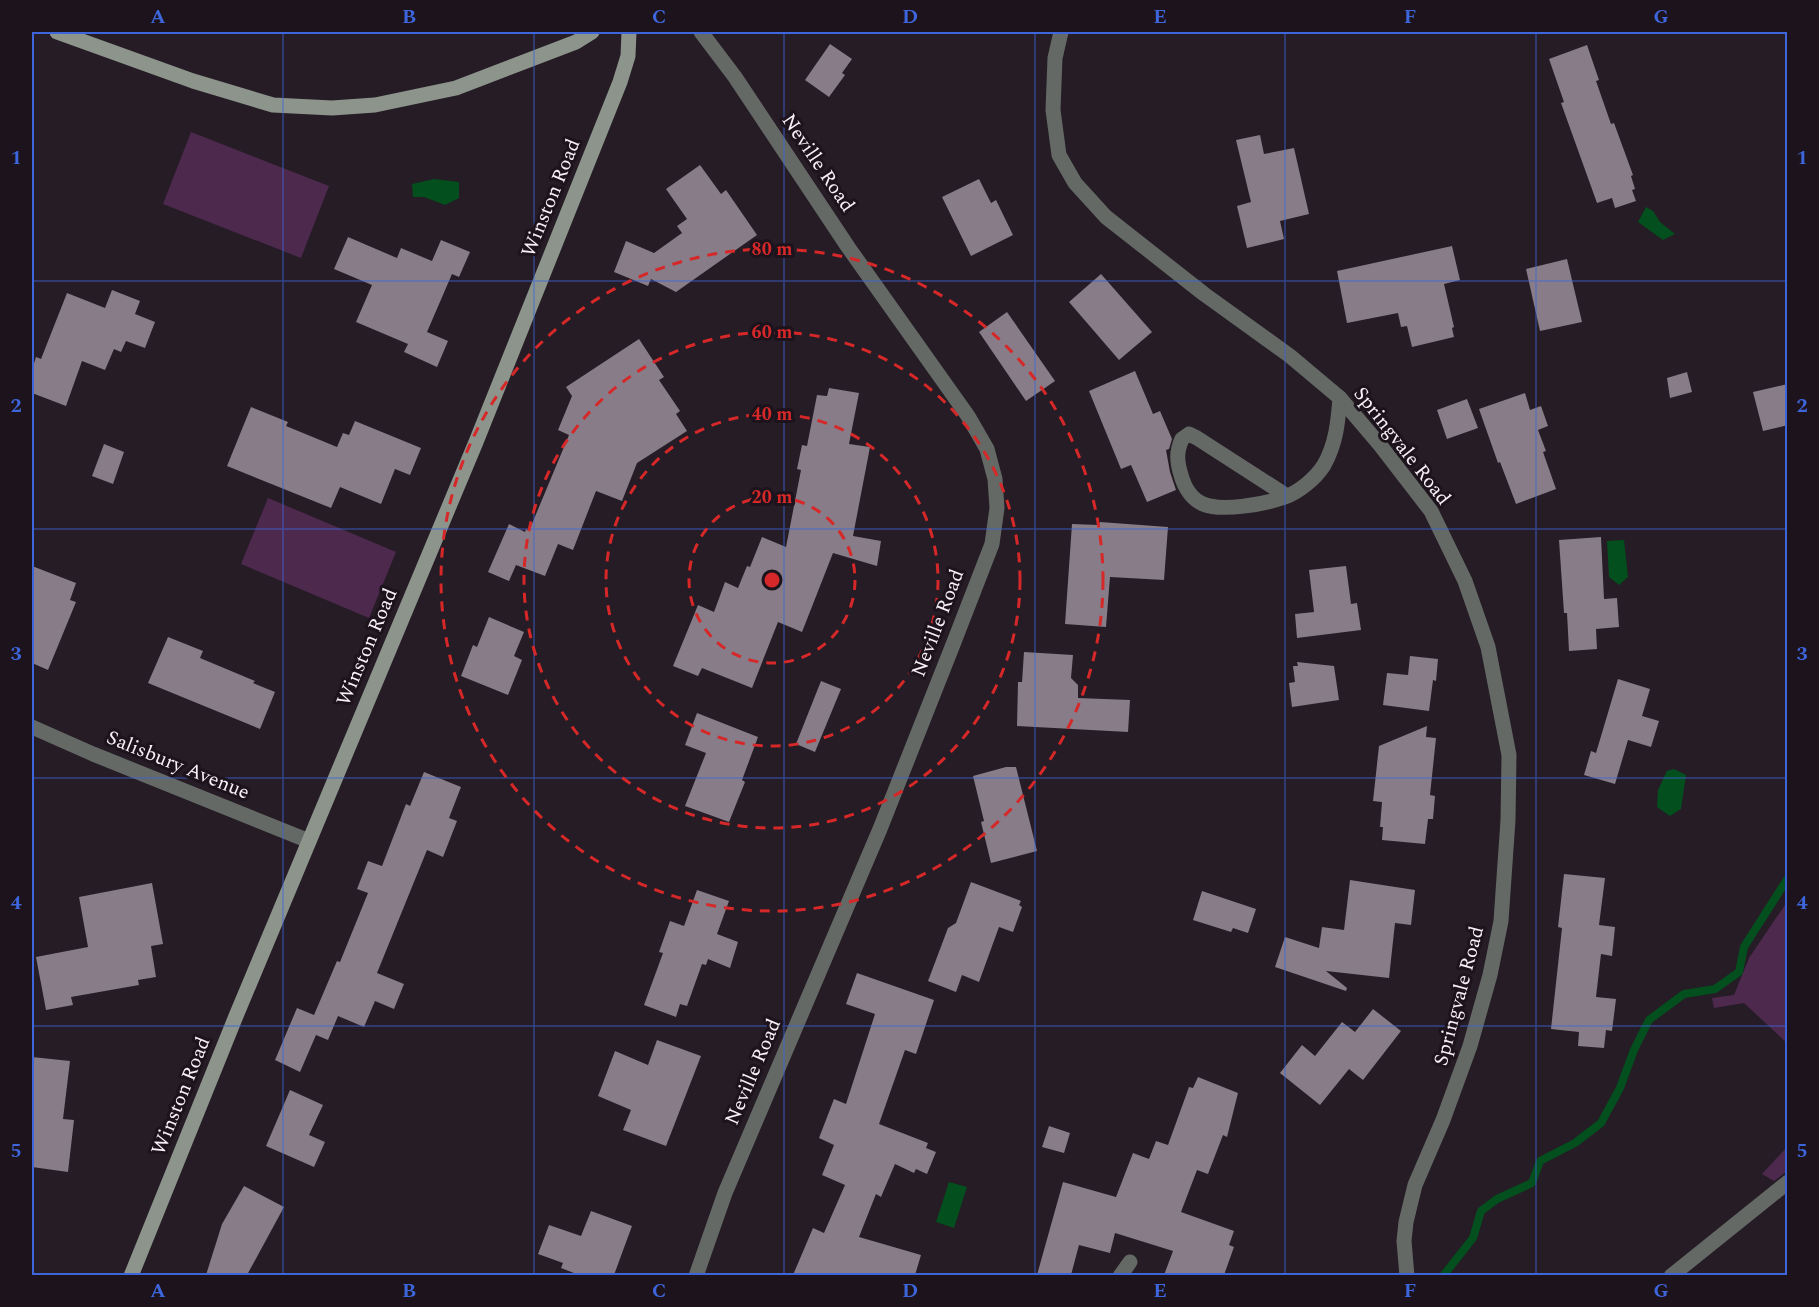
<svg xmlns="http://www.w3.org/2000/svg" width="1819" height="1307" viewBox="0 0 1819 1307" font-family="Spectral,serif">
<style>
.green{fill:#4e294e}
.water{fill:#034f1d}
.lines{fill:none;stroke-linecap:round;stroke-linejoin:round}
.stream{stroke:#034f1d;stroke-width:8}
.building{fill:#877c87}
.lane{stroke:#646965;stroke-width:15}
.street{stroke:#646965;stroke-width:15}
.secondary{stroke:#8c948c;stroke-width:15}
.grid{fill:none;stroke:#3e66dc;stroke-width:1.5;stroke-opacity:0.55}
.ring{fill:none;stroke:#d62828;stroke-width:3;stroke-dasharray:10 8}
.labels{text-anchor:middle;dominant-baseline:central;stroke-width:6;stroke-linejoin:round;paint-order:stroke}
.street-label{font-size:20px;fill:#f7f0f6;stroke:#1c131c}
.centre{fill:#d62828;stroke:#1c131c;stroke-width:3}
.ring-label{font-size:18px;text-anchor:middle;font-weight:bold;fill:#d62828;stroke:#1c131c;stroke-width:6;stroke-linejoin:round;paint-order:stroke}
.neatline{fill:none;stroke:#3e66dc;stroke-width:2}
.grid-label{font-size:20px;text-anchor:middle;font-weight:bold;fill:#3e66dc}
</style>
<rect width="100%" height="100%" fill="#251c25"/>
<g class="green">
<polygon points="191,132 329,186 301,258 163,204"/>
<polygon points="268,498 396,552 369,618 241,564"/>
<polygon points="1787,902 1787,1043 1744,1003 1714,1008 1712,998 1734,995 1749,958"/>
<polygon points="1787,1147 1787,1171 1774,1181 1762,1174"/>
</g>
<g class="water">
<polygon points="434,179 459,182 459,198 445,205 424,197 413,197 412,184"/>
<polygon points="1646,207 1653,211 1660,222 1675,234 1663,240 1638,222"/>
<polygon points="1624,540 1628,577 1619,585 1609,577 1607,541"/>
<polygon points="1674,769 1686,775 1681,809 1670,816 1657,807 1658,790 1667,771"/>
<polygon points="949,1182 967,1187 954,1228 936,1222"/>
</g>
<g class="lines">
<polyline class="stream" points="1443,1276 1473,1238 1481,1211 1497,1199 1532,1183 1540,1161 1575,1143 1601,1123 1620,1088 1634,1050 1649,1020 1684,994 1715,989 1739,972 1744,947 1788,878"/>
</g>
<g class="building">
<polygon points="830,44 852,59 842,73 845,75 829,97 805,80"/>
<polygon points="1587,45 1599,80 1596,81 1611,124 1614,123 1633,175 1631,176 1635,189 1632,190 1636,201 1615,208 1612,198 1597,203 1561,103 1564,102 1549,59"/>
<polygon points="1260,135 1264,154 1294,148 1309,214 1280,221 1284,239 1247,248 1237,206 1251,202 1236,140"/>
<polygon points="700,165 721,194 726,190 757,235 676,292 651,279 648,286 614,272 626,241 654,253 682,233 677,226 687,219 666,189"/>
<polygon points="979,179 991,203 996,200 1013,235 971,256 942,197"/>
<polygon points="348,237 397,258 401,248 432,261 441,240 470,252 459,277 452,274 427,332 448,341 437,367 404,352 408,344 356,322 372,285 334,269"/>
<polygon points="1452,246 1460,280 1444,284 1454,327 1452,328 1454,337 1412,347 1407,326 1401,327 1398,313 1347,323 1337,271"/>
<polygon points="1567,259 1582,322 1540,331 1526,269"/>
<polygon points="1101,274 1152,332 1119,360 1069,302"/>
<polygon points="112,290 140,301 135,314 155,322 145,348 126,341 121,352 114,349 105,370 82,361 66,406 32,393 32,370 36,357 41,359 67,293 105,308"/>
<polygon points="1007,312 1055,381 1026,401 979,332"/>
<polygon points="639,339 664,377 659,380 680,411 676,414 687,431 637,463 622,501 596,491 573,550 558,544 545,576 516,565 509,581 488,572 509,524 525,532 526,529 529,531 569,435 558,430 572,396 566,387"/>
<polygon points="1135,371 1153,414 1160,411 1172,439 1169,449 1166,450 1170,472 1176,490 1147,502 1131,465 1121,469 1089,391"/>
<polygon points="1687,372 1692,392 1670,398 1667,378"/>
<polygon points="1788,384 1788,425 1763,431 1753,392"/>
<polygon points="829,388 859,393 849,444 870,447 853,536 881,541 877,566 833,553 802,632 778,622 752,688 702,668 698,676 673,666 698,605 714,612 725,582 738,588 747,566 750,567 762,537 786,547 801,470 797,469 802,445 807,446 817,395 827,396"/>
<polygon points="1525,393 1530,410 1541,406 1548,426 1538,430 1546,451 1543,452 1556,489 1516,504 1500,462 1498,463 1479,409"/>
<polygon points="1467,399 1478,428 1447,439 1437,410"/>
<polygon points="251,407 288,422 286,426 337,447 343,433 349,435 355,421 421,448 410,475 395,469 381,504 340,487 331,508 227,466"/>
<polygon points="104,444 124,452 113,484 92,476"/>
<polygon points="1100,522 1168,527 1164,580 1110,577 1106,627 1065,624 1072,524 1099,525"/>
<polygon points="1601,537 1604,599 1617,598 1619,627 1596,629 1597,649 1569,651 1567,613 1564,613 1559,540"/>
<polygon points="32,566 76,583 70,600 76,602 48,670 32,663"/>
<polygon points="1346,566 1351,604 1357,603 1361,630 1297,638 1295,614 1314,612 1309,570"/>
<polygon points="489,617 524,632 514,656 522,660 508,695 461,676 473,645 477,647"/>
<polygon points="168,637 203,651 200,658 255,681 253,683 275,692 260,729 148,683"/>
<polygon points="1024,652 1073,655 1071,678 1078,685 1078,698 1130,700 1128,732 1017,726 1018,682 1022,682"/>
<polygon points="1410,656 1438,659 1436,681 1433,680 1429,711 1383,705 1387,673 1408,675"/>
<polygon points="1297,662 1334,666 1339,700 1292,707 1289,683 1295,682 1293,666 1298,666"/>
<polygon points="1618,679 1650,689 1642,716 1659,721 1651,747 1628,740 1615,784 1584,775 1591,751 1596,753"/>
<polygon points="821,681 841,689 815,752 796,744"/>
<polygon points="697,713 758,737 742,780 745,782 729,822 685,806 706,753 685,745"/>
<polygon points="1427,726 1426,737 1436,738 1430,795 1435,796 1433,819 1428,819 1425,844 1382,840 1383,827 1380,827 1382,802 1373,801 1379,746"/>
<polygon points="1006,767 1016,767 1037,851 991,863 981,822 984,821 973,776"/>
<polygon points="424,772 461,787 449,818 457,821 443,857 427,850 377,973 404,984 394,1009 375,1001 364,1027 338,1016 328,1040 316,1035 300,1072 275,1060 297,1008 314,1015 337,961 340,962 368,893 357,889 368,861 382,866 406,804 410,806"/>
<polygon points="1564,874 1605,878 1599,925 1615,927 1612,956 1601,954 1596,997 1616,999 1612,1031 1606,1030 1604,1048 1578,1046 1579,1032 1551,1029 1562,928 1558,927"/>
<polygon points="1350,880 1415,890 1411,925 1395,923 1389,978 1326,971 1347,988 1346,991 1275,967 1285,937 1319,948 1322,927 1344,930"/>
<polygon points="971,882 1021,901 1019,905 1022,907 1013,932 999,927 979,982 962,975 956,992 928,981 948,928 956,923"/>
<polygon points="152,883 163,944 151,946 156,977 138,980 139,985 71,997 73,1005 46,1010 36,957 88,947 79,897"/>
<polygon points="697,890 729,901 717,934 738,942 730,968 708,959 706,965 702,964 687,1006 680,1004 676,1017 644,1005 663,953 659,952 670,921 684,926"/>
<polygon points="1202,891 1256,909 1248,933 1233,928 1231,932 1193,920"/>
<polygon points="857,973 934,1000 916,1054 905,1050 879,1124 928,1143 926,1148 936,1152 927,1174 916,1169 914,1173 895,1164 881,1197 876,1194 859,1237 921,1255 915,1275 793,1275 813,1228 824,1233 845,1185 822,1175 834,1145 819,1138 834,1099 846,1104 875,1014 846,1004"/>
<polygon points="1373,1009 1401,1031 1363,1080 1349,1069 1320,1105 1280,1073 1302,1045 1315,1056 1342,1022 1355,1032"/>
<polygon points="657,1040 701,1056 666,1146 623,1130 631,1110 598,1096 615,1051 648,1065"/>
<polygon points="32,1057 70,1061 63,1119 74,1120 68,1172 32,1167"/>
<polygon points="1198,1077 1238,1093 1227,1137 1223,1135 1208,1174 1197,1170 1181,1212 1234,1231 1229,1245 1234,1247 1224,1275 1164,1275 1173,1251 1115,1233 1110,1253 1079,1245 1071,1275 1037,1275 1063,1182 1116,1197 1133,1153 1149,1159 1156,1141 1168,1145 1189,1087 1193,1088"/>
<polygon points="290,1090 323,1105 309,1135 325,1142 314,1167 266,1146"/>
<polygon points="1049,1126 1070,1133 1064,1153 1042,1147"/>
<polygon points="244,1186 284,1207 247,1275 206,1275 222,1224"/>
<polygon points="591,1211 632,1226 614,1275 579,1275 561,1268 563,1263 538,1254 549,1225 581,1236"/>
</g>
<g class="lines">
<path class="lane" d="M 1287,496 L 1197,438 L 1189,434 L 1182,439 C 1176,452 1177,462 1181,475 C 1184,486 1191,499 1203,504 C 1222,512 1265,504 1285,497 C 1299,492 1316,478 1324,465 C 1336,444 1338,422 1340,398"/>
<g class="street">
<polyline points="1061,32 1055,58 1053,110 1059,155 1075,183 1106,217 1204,294 1290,356 1340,398 1380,445 1431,511 1465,581 1488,647 1509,755 1508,820 1501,921 1490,975 1470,1046 1443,1120 1415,1185 1406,1222 1404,1241 1407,1276"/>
<polyline points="32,727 93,754 309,841"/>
<polyline points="696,1276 725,1193 880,829 954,642 992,544 997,508 995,479 987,449 968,416 848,247 735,77 701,32"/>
<polyline points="1120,1276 1130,1262"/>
<polyline points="1671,1276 1788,1182"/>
</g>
<g class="secondary">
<polyline points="57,32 193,81 273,105 332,108 375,105 456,88 576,42 592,32"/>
<polyline points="131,1276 236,1016 476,442 620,82 628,56 629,32"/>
</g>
</g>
<path class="grid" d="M 283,32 L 283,1276M 534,32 L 534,1276M 784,32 L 784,1276M 1035,32 L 1035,1276M 1285,32 L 1285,1276M 1536,32 L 1536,1276M 32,281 L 1788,281M 32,529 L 1788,529M 32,778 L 1788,778M 32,1026 L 1788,1026"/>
<g class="ring">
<circle cx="772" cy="580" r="83"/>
<circle cx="772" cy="580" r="166"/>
<circle cx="772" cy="580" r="248"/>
<circle cx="772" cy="580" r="331"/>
</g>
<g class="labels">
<g class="street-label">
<text transform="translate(818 163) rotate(56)">Neville Road</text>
<text transform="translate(551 198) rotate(-68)">Winston Road</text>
<text transform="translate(1402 446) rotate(52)">Springvale Road</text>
<text transform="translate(938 623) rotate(-69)">Neville Road</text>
<text transform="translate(367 647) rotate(-67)">Winston Road</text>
<text transform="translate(178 765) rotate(22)">Salisbury Avenue</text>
<text transform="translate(1459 996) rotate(-75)">Springvale Road</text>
<text transform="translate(753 1072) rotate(-67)">Neville Road</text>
<text transform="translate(181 1096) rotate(-68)">Winston Road</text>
</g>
</g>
<circle cx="772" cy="580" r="9" class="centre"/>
<g class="ring-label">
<text x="772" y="255">80 m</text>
<text x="772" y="338">60 m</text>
<text x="772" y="420">40 m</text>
<text x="772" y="503">20 m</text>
</g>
<rect width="1819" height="1307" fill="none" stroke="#1c131c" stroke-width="66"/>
<rect x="33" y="33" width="1753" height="1241" class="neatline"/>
<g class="grid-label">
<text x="158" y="23">A</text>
<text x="409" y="23">B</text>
<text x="659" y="23">C</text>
<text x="910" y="23">D</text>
<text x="1160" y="23">E</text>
<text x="1410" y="23">F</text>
<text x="1661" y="23">G</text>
<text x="16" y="164">1</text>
<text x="1802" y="164">1</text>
<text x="16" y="412">2</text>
<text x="1802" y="412">2</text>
<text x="16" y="660">3</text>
<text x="1802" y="660">3</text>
<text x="16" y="909">4</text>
<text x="1802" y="909">4</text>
<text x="16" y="1157">5</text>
<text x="1802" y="1157">5</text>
<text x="158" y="1297">A</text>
<text x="409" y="1297">B</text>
<text x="659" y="1297">C</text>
<text x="910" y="1297">D</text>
<text x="1160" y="1297">E</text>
<text x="1410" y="1297">F</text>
<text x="1661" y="1297">G</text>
</g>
</svg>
